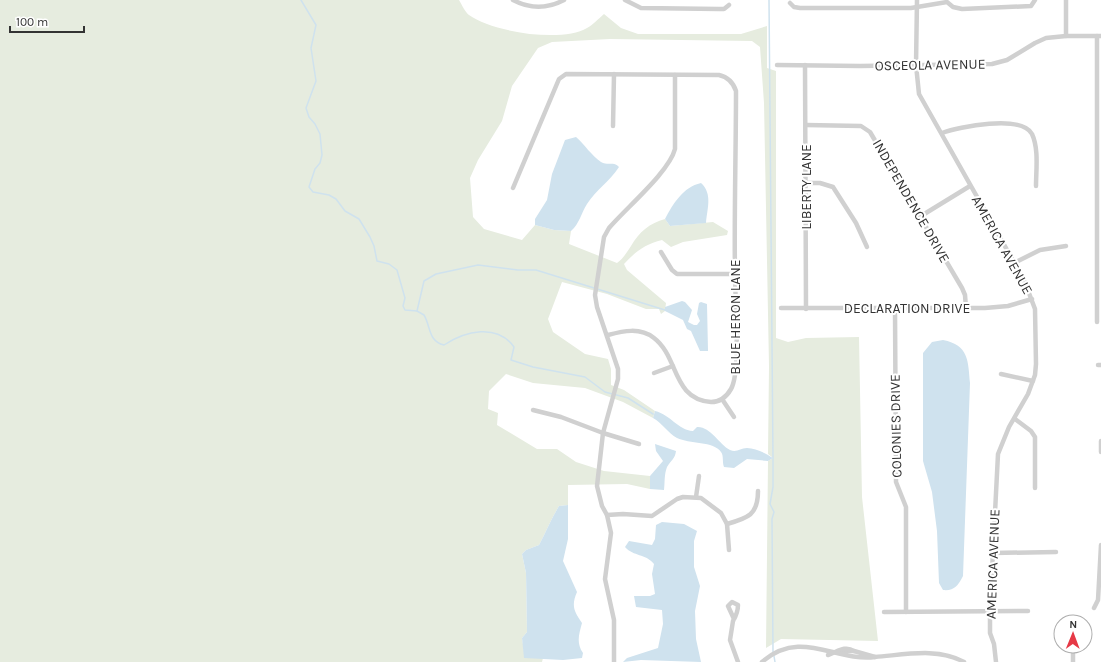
<svg xmlns="http://www.w3.org/2000/svg" width="1101" height="662" viewBox="0 0 1101 662" font-family="Karla,sans-serif">
<style>
.green{fill:#e6ecdf}
.water{fill:#cfe2ee}
.lines{fill:none;stroke-linecap:round;stroke-linejoin:round}
.stream{stroke:#cfe2ee;stroke-width:1.5}
.minor{stroke:#d0d0d0;stroke-width:4.5}
.labels{text-anchor:middle;dominant-baseline:central;stroke-width:4;stroke-linejoin:round;paint-order:stroke}
.street-label{font-size:14px;fill:#333;stroke:#fff}
</style>
<rect width="100%" height="100%" fill="#fff"/>
<path class="green" d="M 0,0 L 459,0 C 462,5 465,12 469,15 C 492,32 562,43 587,28 C 593,25 598,19 604,14 L 621,28 L 638,34 L 741,34 L 767,26 L 767,68 L 776,71 L 776,338 L 788,342 L 806,338 L 859,337 L 862,497 L 878,641 L 781,639 L 766,648 L 768,461 L 773,458 L 768,454 L 769,366 L 764,103 L 760,47 L 752,41 L 610,39 L 552,42 L 538,48 L 512,86 L 502,121 L 478,160 L 470,178 L 473,217 L 484,229 L 522,240 L 535,225 L 554,230 L 571,231 L 569,244 L 617,263 C 623,259 627,252 631,246 C 639,232 650,223 665,219 L 670,226 L 713,222 L 728,231 L 727,235 L 683,242 L 671,247 L 662,240 C 645,244 635,252 624,264 L 627,270 L 666,303 L 665,311 L 661,314 L 659,309 L 646,309 L 607,294 L 562,282 L 548,319 L 553,332 L 585,354 L 608,359 L 611,369 L 611,385 L 624,390 L 655,411 L 653,418 L 623,402 L 585,388 L 533,383 L 506,374 L 489,391 L 488,409 L 498,413 L 497,425 L 537,449 L 557,449 L 576,462 L 604,471 L 650,476 L 650,489 L 627,484 L 568,485 L 568,505 L 559,506 C 551,519 546,532 539,545 L 526,550 L 522,554 L 526,573 L 527,632 L 522,638 L 525,657 L 543,658 L 542,662 L 0,662 Z"/>
<g class="water">
<path d="M 576,137 C 585,145 591,155 601,162 C 608,166 614,161 619,167 C 610,181 596,190 587,204 C 581,213 580,223 571,231 L 554,230 L 535,225 L 535,219 L 547,200 L 552,174 L 565,140 Z"/>
<path d="M 701,183 C 713,194 707,209 706,223 L 670,226 L 665,219 C 673,204 683,187 701,183 Z"/>
<polygon points="682,301 685,302 692,310 688,322 694,325 697,325 700,321 697,314 699,303 701,302 707,304 708,351 700,351 691,331 687,329 683,320 665,311 665,307"/>
<path d="M 943,340 C 969,345 968,361 970,383 L 963,576 C 958,586 954,591 943,590 L 939,583 L 937,531 L 932,492 L 923,461 L 923,353 L 932,342 Z"/>
<path d="M 655,411 C 671,415 678,430 693,431 L 697,427 C 710,426 719,444 730,450 C 737,453 740,448 747,448 C 756,448 767,454 773,458 L 768,461 L 747,459 L 734,468 L 724,467 C 722,462 724,456 721,452 C 714,441 689,444 677,438 C 668,433 662,423 653,418 Z"/>
<path d="M 655,444 L 676,451 C 675,459 671,460 667,467 C 664,475 665,482 664,490 L 650,489 L 650,476 L 663,461 L 656,451 Z"/>
<path d="M 568,505 L 568,539 L 563,561 L 577,592 C 571,606 574,611 582,623 C 579,634 576,643 583,653 L 582,658 L 563,660 L 524,658 L 522,638 L 527,632 L 526,573 L 522,554 L 526,550 L 539,545 C 546,532 551,519 559,506 Z"/>
<path d="M 662,522 L 684,524 L 697,531 L 694,541 L 694,567 L 700,586 L 695,611 L 696,639 L 701,662 L 641,660 L 623,662 L 627,658 L 658,648 L 663,624 L 662,610 L 636,607 L 634,596 L 650,596 L 655,594 L 652,574 L 654,564 C 645,553 634,557 625,547 L 629,541 L 652,545 L 655,539 L 656,525 Z"/>
</g>
<g class="lines">
<g class="stream">
<path d="M 301,0 L 316,25 L 311,48 L 316,81 L 306,108 L 309,117 L 315,124 L 320,134 L 322,155 L 320,163 L 315,169 L 309,187 L 313,192 L 329,195 L 336,199 L 345,211 L 359,219 L 370,237 L 374,246 L 377,261 L 389,264 L 397,270 L 405,298 L 403,306 L 405,310 L 417,311 L 424,315 C 431,327 428,341 444,345 C 465,331 497,323 514,347 L 511,360 L 533,367 L 585,377 L 605,392 L 628,398 L 653,414"/>
<polyline points="769,0 773,458 773,487 770,504 774,512 772,519 773,652"/>
<polyline points="417,311 424,281 436,274 478,265 518,270 536,270 665,310"/>
<polyline points="774,656 775,662"/>
</g>
<g class="minor">
<path d="M 513,0 C 530,9 547,9 564,0"/>
<polyline points="625,0 641,8 719,9 724,9 729,5"/>
<polyline points="917,0 916,65 919,94 1024,280 1035,309 1036,364 1035,375 1028,394 1009,427 998,454 990,611 990,633 994,644 996,662"/>
<polyline points="1066,0 1066,36"/>
<polyline points="790,3 794,7 800,8 911,8 947,2 953,7 962,9 1031,6 1035,0"/>
<polyline points="777,65 860,66 992,64 1007,60 1035,43 1046,38 1066,36 1101,36"/>
<polyline points="805,65 806,309"/>
<polyline points="806,125 861,126 870,132 962,288 965,295 966,308"/>
<polyline points="613,126 614,74"/>
<path d="M 942,133 C 959,127 1021,114 1032,134 C 1039,149 1036,170 1036,186"/>
<polyline points="807,183 820,183 833,187 856,223 867,247"/>
<path d="M 513,188 L 559,79 L 566,74 L 719,75 C 728,77 733,82 736,91 C 736,152 734,214 735,275 C 735,299 741,372 731,389 C 727,396 720,402 711,402 C 672,399 679,357 654,338 C 640,327 623,331 608,335"/>
<polyline points="921,216 970,186"/>
<polyline points="661,252 672,270 677,274 735,274"/>
<polyline points="1014,263 1040,250 1066,246"/>
<polyline points="781,308 985,308 1008,306 1032,299"/>
<polyline points="895,309 896,482 906,507 906,612"/>
<polyline points="1097,322 1097,36"/>
<polyline points="1098,365 1101,365"/>
<polyline points="654,373 673,366"/>
<polyline points="1001,374 1033,381"/>
<polyline points="722,399 734,417"/>
<polyline points="533,410 561,417 603,433 639,444"/>
<polyline points="1015,419 1031,431 1035,437 1035,488"/>
<polyline points="1101,441 1101,452"/>
<polyline points="696,497 699,476"/>
<polyline points="607,515 623,514 652,516 677,499 683,497 701,498 721,513 727,524 729,550"/>
<path d="M 727,524 C 748,518 758,515 758,491"/>
<polyline points="993,553 1056,552"/>
<polyline points="1094,608 1098,600 1101,545"/>
<polyline points="884,612 1028,611"/>
<path d="M 734,619 L 728,606 L 732,602 L 738,605 C 738,611 736,616 733,621 L 730,640 L 738,662"/>
<polyline points="838,651 854,651 875,657"/>
<path d="M 828,655 C 837,652 845,645 854,651"/>
<path d="M 614,662 L 614,620 L 605,579 L 611,533 L 607,515 L 602,506 L 597,486 L 603,433 L 618,379 L 618,369 L 597,307 L 595,295 L 604,237 L 609,228 C 627,207 669,172 675,149 L 675,75"/>
<path d="M 762,662 C 801,628 835,662 875,657 C 903,655 938,647 964,662"/>
<polyline points="1073,662 1073,649"/>
</g>
</g>
<g class="labels">
<g class="street-label">
<text transform="translate(930 65) rotate(-1)">OSCEOLA AVENUE</text>
<text transform="translate(806 187) rotate(-90)">LIBERTY LANE</text>
<text transform="translate(911 201) rotate(60)">INDEPENDENCE DRIVE</text>
<text transform="translate(1002 245) rotate(61)">AMERICA AVENUE</text>
<text x="907" y="308">DECLARATION DRIVE</text>
<text transform="translate(735 317) rotate(-90)">BLUE HERON LANE</text>
<text transform="translate(896 426) rotate(-91)">COLONIES DRIVE</text>
<text transform="translate(993 564) rotate(-88)">AMERICA AVENUE</text>
</g>
</g>
<g transform="translate(1073 634) rotate(1)"><circle r="19" fill="#ffffff" stroke="#adadad"/>
<path d="M0-3L7 15L0 10L-7 15Z" fill="#e63946"/>
<text y="-6" font-size="11" font-weight="bold" text-anchor="middle" fill="#333333">N</text>
</g>
<path d="M10 26v6h74v-6" fill="none" stroke="#333333" stroke-width="2"/>
<text x="16" y="26" font-size="12" fill="#333333" stroke="#ffffff" stroke-width="3" paint-order="stroke">100 m</text>
</svg>
